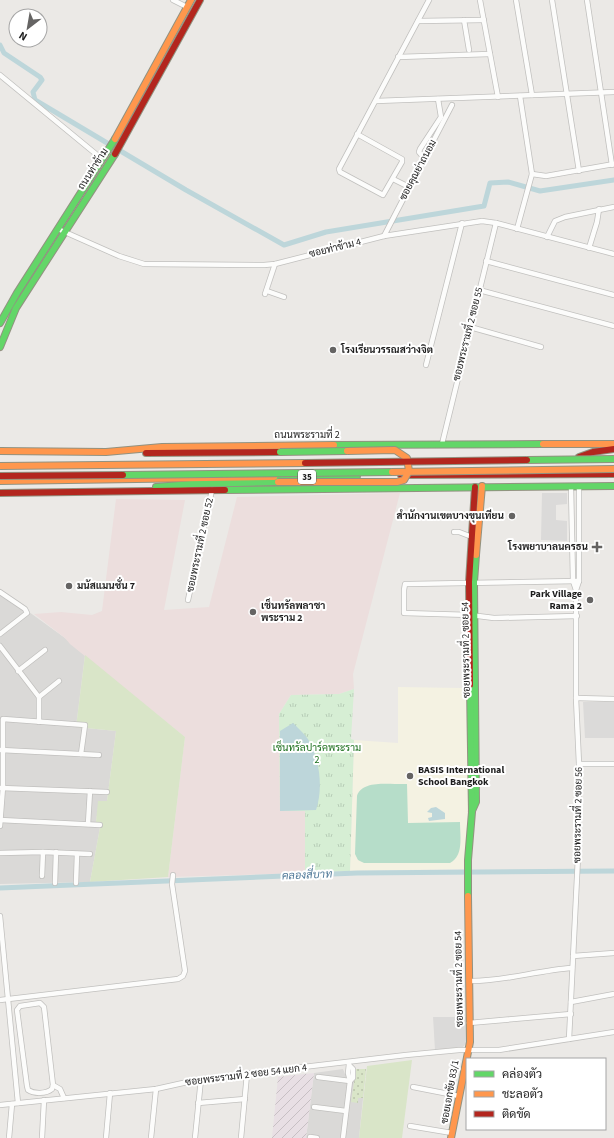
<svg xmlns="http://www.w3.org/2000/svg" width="614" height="1138" viewBox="0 0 614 1138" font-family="'Source Sans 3',Sarabun,sans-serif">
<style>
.residential{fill:#dad9d7}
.commercial{fill:#ecdedd}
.industrial{fill:url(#industrial-furrows)}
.education{fill:#f4f2e2}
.grass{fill:#d9e5c8}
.park{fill:url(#park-tufts)}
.garden{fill:url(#garden-dots)}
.pitch{fill:#b6ddc9}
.parking{fill:#dbdad9}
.water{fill:#bdd6da}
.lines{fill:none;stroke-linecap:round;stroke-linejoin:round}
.canal{stroke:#bdd6da;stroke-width:5}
.street-casing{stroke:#c1c0be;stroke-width:6}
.fast-casing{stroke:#929280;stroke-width:8}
.slow-casing{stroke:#929280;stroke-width:8}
.jam-casing{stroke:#929280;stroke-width:8}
.street{stroke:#fcfcfb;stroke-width:4.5}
.fast{stroke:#63d668;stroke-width:6}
.slow{stroke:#ff974d;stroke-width:6}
.jam{stroke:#b3261e;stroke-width:6}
.fast-bridge-casing{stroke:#929280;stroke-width:8;stroke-linecap:butt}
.slow-bridge-casing{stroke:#929280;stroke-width:8;stroke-linecap:butt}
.jam-bridge-casing{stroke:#929280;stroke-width:8;stroke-linecap:butt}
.fast-bridge{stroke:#63d668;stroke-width:6}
.slow-bridge{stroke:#ff974d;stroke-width:6}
.jam-bridge{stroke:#b3261e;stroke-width:6}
.poi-dot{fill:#656463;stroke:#fff;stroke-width:1.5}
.labels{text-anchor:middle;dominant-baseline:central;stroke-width:4;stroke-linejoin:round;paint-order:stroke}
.shield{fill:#fff;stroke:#616161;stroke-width:1}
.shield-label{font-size:9px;font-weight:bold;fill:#1d1d1d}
.street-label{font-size:10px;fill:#1d1d1d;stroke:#fff}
.poi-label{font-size:10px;font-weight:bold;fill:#1d1d1d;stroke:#fff;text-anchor:start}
.park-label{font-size:10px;fill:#186d19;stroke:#fff}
.water-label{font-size:11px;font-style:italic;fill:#527a99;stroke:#fff}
</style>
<defs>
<pattern id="industrial-furrows" width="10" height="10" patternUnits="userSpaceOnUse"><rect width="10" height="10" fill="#e8dfe4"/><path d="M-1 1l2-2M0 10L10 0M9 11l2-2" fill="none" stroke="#c7bfc3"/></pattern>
<pattern id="park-tufts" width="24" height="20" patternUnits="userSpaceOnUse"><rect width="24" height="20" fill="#d6eed4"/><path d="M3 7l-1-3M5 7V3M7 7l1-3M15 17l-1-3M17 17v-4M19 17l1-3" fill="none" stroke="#b7ccb6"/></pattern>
<pattern id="garden-dots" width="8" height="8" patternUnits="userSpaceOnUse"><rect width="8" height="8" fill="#d9e5c8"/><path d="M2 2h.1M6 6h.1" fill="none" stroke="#bac4ab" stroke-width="1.8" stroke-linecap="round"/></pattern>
</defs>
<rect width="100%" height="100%" fill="#ebe9e6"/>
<g class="residential">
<polygon points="0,591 65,638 85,655 76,727 116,731 107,801 99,801 96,822 101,822 90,882 0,884"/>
<polygon points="343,1069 345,1074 350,1073 352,1078 356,1069 366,1069 359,1138 306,1138 314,1073"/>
</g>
<polygon class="commercial" points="400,493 353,674 354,689 339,694 291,695 279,714 280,731 305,811 305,873 168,877 185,737 70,644 65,638 34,614 61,612 92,615 102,611 116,499 185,500 164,610 209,607 237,497"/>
<polygon class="industrial" points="314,1073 306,1138 272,1138 278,1077"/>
<polygon class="education" points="398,687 462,688 466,692 468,808 465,869 350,871 354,740 398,743"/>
<g class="grass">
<polygon points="85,655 185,737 168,877 90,882 101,822 96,822 98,801 107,801 116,731 76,727"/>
<polygon points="412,1060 402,1138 359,1138 367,1066"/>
</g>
<polygon class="park" points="354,689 351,739 354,740 350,871 305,873 305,811 280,811 279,714 291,695 339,694"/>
<polygon class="garden" points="356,1069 366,1069 363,1098 358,1098 358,1103 351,1102"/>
<path class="pitch" d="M 407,784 L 408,823 L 460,822 C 460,836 464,856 450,863 L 364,863 L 358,860 L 355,854 L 357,796 C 362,779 392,785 407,784 Z"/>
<g class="parking">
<polygon points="542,493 567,493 567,504 556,505 556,520 567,521 567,541 541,540"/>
<polygon points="583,702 614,702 614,738 585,738"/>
<polygon points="433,1017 467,1017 467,1042 463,1047 435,1050"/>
</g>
<g class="water">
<path d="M 293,723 C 299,729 307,736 311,744 C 320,764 323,789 316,810 L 280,811 L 280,731 Z"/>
<polygon points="436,807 445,813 445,819 429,821 428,818 432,817 432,813 427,812 431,808"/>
</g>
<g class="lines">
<g class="canal">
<polyline points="0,45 4,53 40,77 42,80 33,92 35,100 186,190 284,245 326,232 484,206 490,183 508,182 540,191 614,180"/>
<polyline points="0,888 357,873 614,871"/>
</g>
<defs>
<g id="street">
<polyline points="173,0 187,7"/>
<polyline points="480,0 498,97"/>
<polyline points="516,0 532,95"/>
<polyline points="552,0 579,171"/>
<polyline points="587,0 612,165"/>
<polyline points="464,20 469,50"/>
<polyline points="418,21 484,20"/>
<polyline points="398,57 490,54"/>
<polyline points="0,75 102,159"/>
<polyline points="376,101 614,92"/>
<path d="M 357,134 L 402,159 L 402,162 L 383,195 L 340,172 L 339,169 C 369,112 399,56 429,0"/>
<polyline points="424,158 419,152 420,149 441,117 438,99"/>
<polyline points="532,174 546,176 614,164"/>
<polyline points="393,179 409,187"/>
<polyline points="58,229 119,256 144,264 264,265 275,264 384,236 482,221 496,223 614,254"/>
<polyline points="517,229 532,174 520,96"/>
<polyline points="384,236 452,105"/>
<polyline points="547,237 555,221 565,217 614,207"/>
<polyline points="589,248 597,222 599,209"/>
<polyline points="486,261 614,295"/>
<polyline points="479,290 614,326"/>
<polyline points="267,291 284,297"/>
<polyline points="265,294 275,264"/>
<polyline points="470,327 541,347"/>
<polyline points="426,365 462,223"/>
<polyline points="442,444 496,223"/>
<polyline points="571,487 573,581 576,590 579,581 579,487"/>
<polyline points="454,532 459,532 472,537"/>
<polyline points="0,592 25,609 27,613 0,634"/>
<polyline points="188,600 212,490"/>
<polyline points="577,616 494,618 470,615 404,613 404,590 405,584 409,584 579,581"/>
<polyline points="0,646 39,697 39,722"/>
<polyline points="18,671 45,650"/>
<polyline points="39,697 59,681"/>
<polyline points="576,698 614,699"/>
<polyline points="1,750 99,755"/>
<polyline points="579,764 614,764"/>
<polyline points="1,788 107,792"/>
<polyline points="0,820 100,825"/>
<polyline points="88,824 90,791"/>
<polyline points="0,826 3,787 3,719 85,725 81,754"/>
<polyline points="0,853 43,852 90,854"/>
<polyline points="42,876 43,852"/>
<polyline points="55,883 56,852"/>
<polyline points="76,883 77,854"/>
<polyline points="0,916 18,1103"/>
<polyline points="573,956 614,953"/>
<path d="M 469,981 C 503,982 538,970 572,968"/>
<polyline points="0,1000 178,979 183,976 185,971 172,884 173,875"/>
<polyline points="571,1002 614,994"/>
<path d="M 40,1003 L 44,1007 L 53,1085 L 52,1089 C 46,1094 34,1094 28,1090 L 27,1086 L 17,1010 L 20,1006 Z"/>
<polyline points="469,1023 571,1014"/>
<polyline points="569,1039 578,857 579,764 576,698 576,590"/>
<polyline points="349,1064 348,1073 350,1081"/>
<polyline points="318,1077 350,1081"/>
<polyline points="53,1085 60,1089 64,1098"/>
<polyline points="413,1087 459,1096"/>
<polyline points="198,1103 245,1099"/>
<polyline points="0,1105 156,1089 201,1079 406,1055 459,1050 499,1050 614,1032"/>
<polyline points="314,1107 346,1111"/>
<polyline points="410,1126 452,1133"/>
<polyline points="310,1137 317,1138"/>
<polyline points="9,1138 12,1104"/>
<polyline points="42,1138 44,1100"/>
<polyline points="106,1138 110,1093"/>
<polyline points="151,1138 156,1089"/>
<polyline points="195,1138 201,1079"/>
<polyline points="241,1138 247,1074"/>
<polyline points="343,1138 350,1081 353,1078 353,1069 350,1066"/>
</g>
<g id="fast">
<polyline points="0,323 17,293 115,139"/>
<polyline points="0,347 16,308 115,154"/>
<polyline points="334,445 543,444"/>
<polyline points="274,477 357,476"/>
<polyline points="156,487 192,484 278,482"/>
<polyline points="225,490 614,486"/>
<polyline points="472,811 476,802 474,582 476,555"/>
<polyline points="468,896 468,860 472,812 470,685"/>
</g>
<g id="slow">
<polyline points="115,139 191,0"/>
<polyline points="543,444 614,444"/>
<polyline points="0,451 106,452 162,447 334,445"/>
<polyline points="0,481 274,477"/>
<polyline points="476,555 482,486"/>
<polyline points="451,1138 470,1042 468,896"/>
</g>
<g id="jam">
<polyline points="115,154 200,0"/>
<polyline points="146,453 280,452"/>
<polyline points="579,457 593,452 614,449"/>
<polyline points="401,475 614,474"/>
<polyline points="0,493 225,490"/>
<polyline points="470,685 469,582 475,487"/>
</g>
</defs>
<use href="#street" class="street-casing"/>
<use href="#fast" class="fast-casing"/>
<use href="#slow" class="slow-casing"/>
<use href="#jam" class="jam-casing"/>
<use href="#street" class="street"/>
<use href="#fast" class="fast"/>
<use href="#slow" class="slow"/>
<use href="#jam" class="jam"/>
<defs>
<g id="fast-bridge">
<polyline points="280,452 347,451"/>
<polyline points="527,460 614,459"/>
<polyline points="123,475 392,472"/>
</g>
<g id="slow-bridge">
<polyline points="0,466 305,463"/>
<polyline points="392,472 614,469"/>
<polyline points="278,482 397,482 404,480 409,471 407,458 395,450 347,451"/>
</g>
<g id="jam-bridge">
<polyline points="305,463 527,460"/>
<polyline points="0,476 123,475"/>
</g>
</defs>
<use href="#fast-bridge" class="fast-bridge-casing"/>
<use href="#slow-bridge" class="slow-bridge-casing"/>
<use href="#jam-bridge" class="jam-bridge-casing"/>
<use href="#fast-bridge" class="fast-bridge"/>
<use href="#slow-bridge" class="slow-bridge"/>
<use href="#jam-bridge" class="jam-bridge"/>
</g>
<g class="poi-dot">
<circle cx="333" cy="350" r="4"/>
<circle cx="512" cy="516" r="4"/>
<path d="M595 541h4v4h4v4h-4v4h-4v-4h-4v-4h4z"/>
<circle cx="69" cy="586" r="4"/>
<circle cx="590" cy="600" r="4"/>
<circle cx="253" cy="612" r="4"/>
<circle cx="410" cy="776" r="4"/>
</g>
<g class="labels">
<rect class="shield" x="298" y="470" width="18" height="14" rx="3"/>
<g class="shield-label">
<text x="307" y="477">35</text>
</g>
<g class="street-label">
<text transform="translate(93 169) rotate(-57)">ถนนท่าข้าม</text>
<text transform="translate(418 170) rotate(-62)">ซอยคุณย่าถนอม</text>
<text transform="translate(335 248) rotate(-14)">ซอยท่าข้าม 4</text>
<text transform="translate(468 334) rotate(-76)">ซอยพระรามที่ 2 ซอย 55</text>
<text x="307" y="435">ถนนพระรามที่ 2</text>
<text transform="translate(200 545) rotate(-78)">ซอยพระรามที่ 2 ซอย 52</text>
<text transform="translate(466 650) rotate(-91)">ซอยพระรามที่ 2 ซอย 54</text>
<text transform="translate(578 815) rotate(-89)">ซอยพระรามที่ 2 ซอย 56</text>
<text transform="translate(459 979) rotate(-91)">ซอยพระรามที่ 2 ซอย 54</text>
<text transform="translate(246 1075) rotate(-7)">ซอยพระรามที่ 2 ซอย 54 แยก 4</text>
<text transform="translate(450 1092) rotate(-80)">ซอยเอกชัย 83/1</text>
</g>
<g class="poi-label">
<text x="341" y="350">โรงเรียนวรรณสว่างจิต</text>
<text x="504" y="516" text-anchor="end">สำนักงานเขตบางขุนเทียน</text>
<text x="588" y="547" text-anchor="end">โรงพยาบาลนครธน</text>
<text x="77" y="586">มนัสแมนชั่น 7</text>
<text x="582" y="594" text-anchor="end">Park Village<tspan x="582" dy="12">Rama 2</tspan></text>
<text x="261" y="606">เซ็นทรัลพลาซา<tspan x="261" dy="12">พระราม 2</tspan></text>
<text x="418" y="770">BASIS International<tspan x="418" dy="12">School Bangkok</tspan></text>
</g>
<g class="park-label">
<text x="317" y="748">เซ็นทรัลปาร์คพระราม<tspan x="317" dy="12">2</tspan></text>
</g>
<g class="water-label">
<text transform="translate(307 875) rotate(-2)">คลองสี่บาท</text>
</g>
</g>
<rect x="466" y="1058" width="140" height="72" fill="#ffffff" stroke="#a5a5a5"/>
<rect x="474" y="1071" width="20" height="6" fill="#63d668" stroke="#a5a5a5"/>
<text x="502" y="1078" font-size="12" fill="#1d1d1d">คล่องตัว</text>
<rect x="474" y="1091" width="20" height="6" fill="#ff974d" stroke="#a5a5a5"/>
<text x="502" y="1098" font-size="12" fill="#1d1d1d">ชะลอตัว</text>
<rect x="474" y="1111" width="20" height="6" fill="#b3261e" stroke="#a5a5a5"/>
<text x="502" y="1118" font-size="12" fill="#1d1d1d">ติดขัด</text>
<g transform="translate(28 28) rotate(211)"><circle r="19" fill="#ffffff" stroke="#a5a5a5"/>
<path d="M0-3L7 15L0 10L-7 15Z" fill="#656463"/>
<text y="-6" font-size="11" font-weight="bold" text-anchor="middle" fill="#1d1d1d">N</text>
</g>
</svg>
